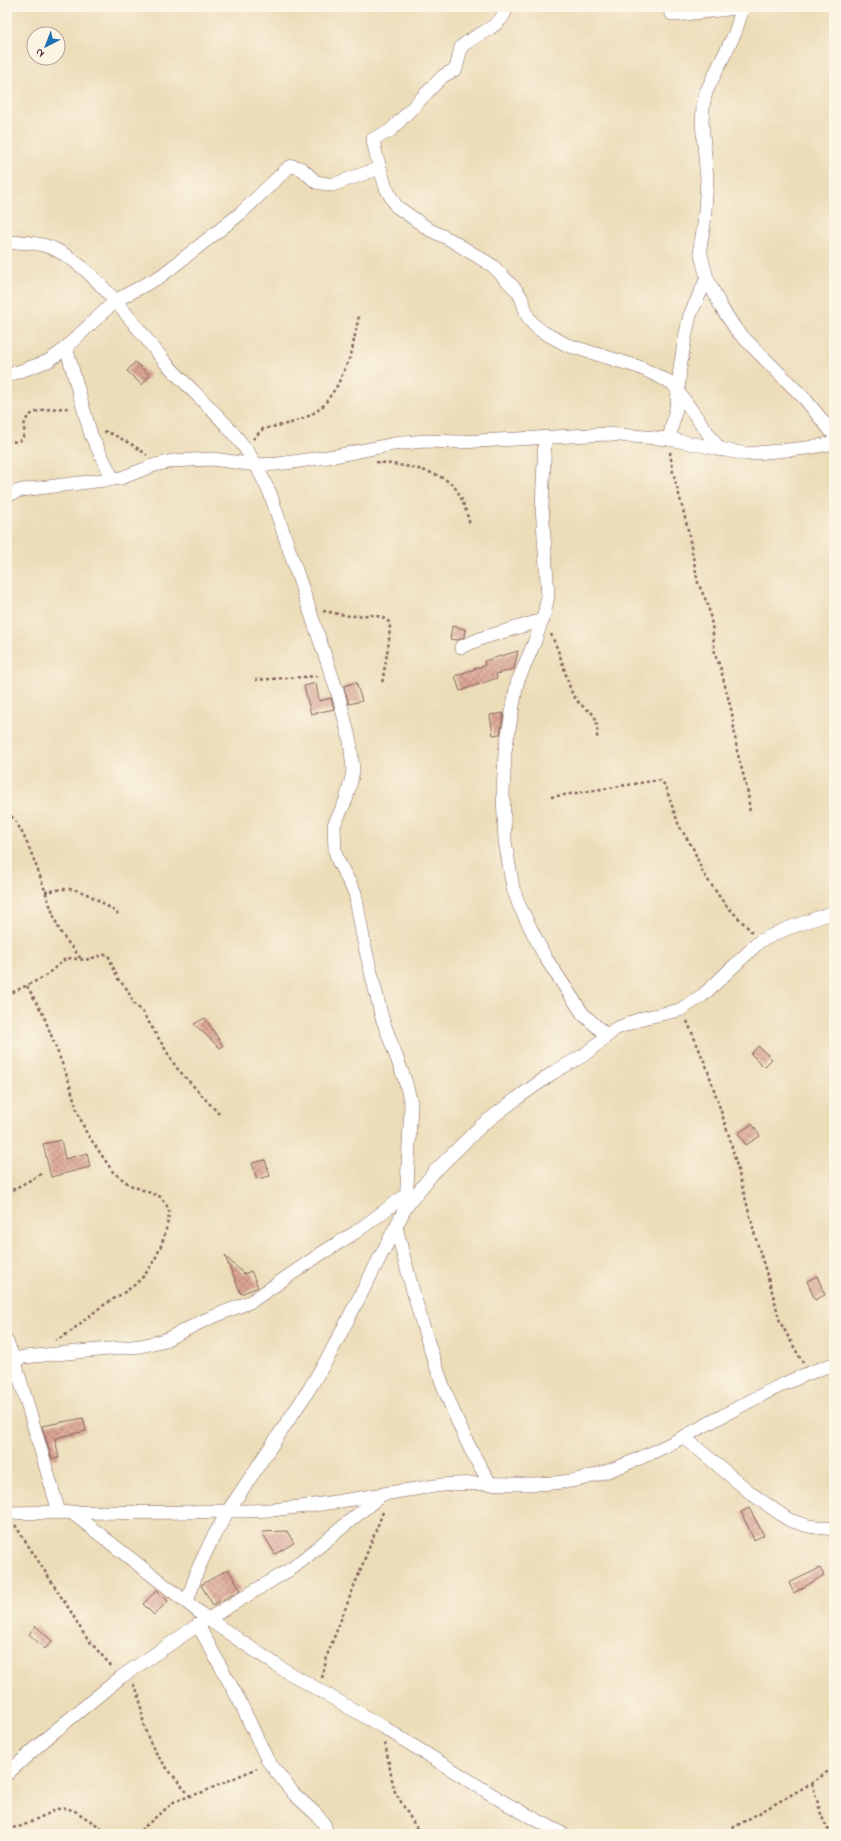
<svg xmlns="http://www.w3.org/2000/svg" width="841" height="1841" viewBox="0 0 841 1841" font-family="'Indie Flower',sans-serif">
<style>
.building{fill:url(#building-cross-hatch)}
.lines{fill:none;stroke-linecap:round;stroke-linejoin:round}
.minor-casing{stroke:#83625d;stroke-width:14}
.path{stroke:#83625d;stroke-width:2.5;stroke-dasharray:3 3;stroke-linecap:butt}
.minor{stroke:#fff;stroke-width:13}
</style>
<defs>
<pattern id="building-cross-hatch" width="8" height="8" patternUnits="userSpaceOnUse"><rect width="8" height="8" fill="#dca694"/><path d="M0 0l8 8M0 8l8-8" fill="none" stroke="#b48779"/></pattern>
</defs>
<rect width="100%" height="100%" fill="#fcf5e5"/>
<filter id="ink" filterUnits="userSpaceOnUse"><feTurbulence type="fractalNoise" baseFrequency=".025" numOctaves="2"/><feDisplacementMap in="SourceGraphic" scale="8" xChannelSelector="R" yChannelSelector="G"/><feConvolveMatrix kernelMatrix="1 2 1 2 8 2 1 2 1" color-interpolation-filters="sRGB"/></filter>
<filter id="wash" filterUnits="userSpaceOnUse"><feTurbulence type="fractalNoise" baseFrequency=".012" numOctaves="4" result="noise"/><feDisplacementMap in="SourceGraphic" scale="16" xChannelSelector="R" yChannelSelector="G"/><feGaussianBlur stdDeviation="0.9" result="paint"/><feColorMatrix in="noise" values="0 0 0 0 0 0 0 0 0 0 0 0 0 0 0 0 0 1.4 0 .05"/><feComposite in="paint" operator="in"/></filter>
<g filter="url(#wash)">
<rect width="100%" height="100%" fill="#ecddb9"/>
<g id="blocks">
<g class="building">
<polygon points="135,362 150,375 142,385 127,371"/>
<polygon points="452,626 465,629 464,637 457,640 450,639"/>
<polygon points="518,651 514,669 496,674 497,678 460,691 455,676 485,665 484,661"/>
<polygon points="356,682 362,701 349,704 344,686"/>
<polygon points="316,683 319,701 331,698 334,709 311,714 304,686"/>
<polygon points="504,713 500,734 493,735 490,715"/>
<polygon points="205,1018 223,1046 220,1048 194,1024"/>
<polygon points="758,1046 772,1059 764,1067 751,1054"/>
<polygon points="752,1124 760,1136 746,1145 738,1133"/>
<polygon points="61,1140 65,1159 87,1153 90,1167 51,1177 43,1144"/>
<polygon points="265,1160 270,1176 257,1179 252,1163"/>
<polygon points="225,1256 244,1274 251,1271 258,1287 241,1294"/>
<polygon points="817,1276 825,1295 815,1300 807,1281"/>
<polygon points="83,1418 86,1431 55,1438 59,1458 52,1459 42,1426"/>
<polygon points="749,1508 764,1535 754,1540 741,1512"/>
<polygon points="287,1531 294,1543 275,1554 262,1532"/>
<polygon points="820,1568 824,1575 794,1593 789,1583"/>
<polygon points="228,1569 241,1590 213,1605 201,1585"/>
<polygon points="157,1590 168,1601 154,1615 143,1604"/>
<polygon points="36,1626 52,1641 45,1649 29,1634"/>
</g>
</g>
</g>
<g filter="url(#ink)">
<use href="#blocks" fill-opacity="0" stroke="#83625d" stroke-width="1"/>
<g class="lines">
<defs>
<g id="minor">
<path d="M 507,7 C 500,30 477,32 461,47 L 456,69 L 443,76 L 390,131 L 373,139 L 376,155 L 386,188 L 396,206 L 430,230 L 449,239 L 493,266 L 517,291 L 521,297 L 528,317 L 534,325 L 543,332 L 567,345 L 639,367 L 672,383 L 720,450"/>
<polyline points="668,7 672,14 676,15 745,7"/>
<polyline points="743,7 735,33 706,92 703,106 702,122 707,179 704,225 700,248 702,259 707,278 721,307 737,331 805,399 834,435"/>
<path d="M 7,243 C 24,241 45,243 60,252 C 97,271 138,330 166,363 C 195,395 235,428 256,465 C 261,474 265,484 270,493 L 339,697 L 350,741 L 353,770 L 351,781 L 346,800 L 334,825 L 335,851 L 338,861 L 355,893 L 364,943 L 382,1018 L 405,1080 L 411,1103 L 406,1207"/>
<polyline points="66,347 91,435 113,479"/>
<polyline points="7,376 48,361 61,352 115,301 161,276 241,213 289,167 293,166 302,169 316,182 332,185 380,168"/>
<polyline points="545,438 542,507 548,596 544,615 534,643 517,683 505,752 503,794 505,841 513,888 519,905 545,957 583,1014 606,1035"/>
<polyline points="669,439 677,404 680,368 685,338 690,315 707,278"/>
<polyline points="7,495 22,490 121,478 155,465 172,461 213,459 256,465 278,464 335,456 394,444 425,441 460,442 608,434 669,439 746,454 807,448 834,443"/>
<polyline points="461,647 482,638 543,620"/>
<path d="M 396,1227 C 415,1301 435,1377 469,1446 C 475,1459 483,1471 490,1483"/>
<polyline points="7,1342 14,1359 59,1512"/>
<polyline points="7,1361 24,1357 141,1346 165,1340 205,1320 252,1301 322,1253 356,1232 407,1194"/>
<polyline points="684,1437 752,1494 789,1520 808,1526 834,1529"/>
<polyline points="71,1512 208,1619 281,1668 383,1727 507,1804 563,1834"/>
<path d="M 7,1513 C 80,1511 153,1514 226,1511 C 240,1511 255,1511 269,1510 C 328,1506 385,1492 443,1485 C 491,1480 542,1490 589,1477 C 676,1452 748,1392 834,1364"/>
<polyline points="187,1602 198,1569 211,1541 228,1511 308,1391 330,1354 406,1207 434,1172 482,1125 516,1099 554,1072 584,1055 615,1029 643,1018 680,1010 703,995 715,984 760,941 786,929 834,912"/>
<polyline points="198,1625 239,1700 268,1761 294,1794 316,1814 324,1824 326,1830 324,1834"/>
<polyline points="7,1774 49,1736 121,1677 198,1625 294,1567 380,1496"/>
</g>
</defs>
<use href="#minor" class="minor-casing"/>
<g class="path">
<path d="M 104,431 C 120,437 134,445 147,455"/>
<polyline points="253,439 263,429 291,423 307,417 317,411 324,405 337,386 351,355 359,315"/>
<path d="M 7,440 L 16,442 L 21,440 C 26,435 23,428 25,422 C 30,407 57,409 70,408"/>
<polyline points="670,452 673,472 687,525 698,583 708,605 712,625 715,655 720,666 732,713 737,751 748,793 750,814"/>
<path d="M 376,462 C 399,465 441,469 456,489 C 463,499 466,512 470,524"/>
<polyline points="323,611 350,616 371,615 382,617 388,621 390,624 389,641 382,684"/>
<path d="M 551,634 C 557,647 562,661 566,675 C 568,681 570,689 573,695 C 587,717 599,705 597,738"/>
<polyline points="255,680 318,676"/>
<polyline points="551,797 659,780 665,785 679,826 693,848 703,873 724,903 752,932"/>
<path d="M 7,812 C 28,828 47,902 59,929 C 63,938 75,950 81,959"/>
<path d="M 45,892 C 52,891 60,889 67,889 C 84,889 105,904 118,914"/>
<path d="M 27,986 L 43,1014 L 68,1079 L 78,1113 L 86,1132 L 113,1172 L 130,1185 L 161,1197 L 169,1209 L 169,1214 C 165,1241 154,1270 132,1287 C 120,1296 105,1303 93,1313 C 81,1322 70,1334 56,1340"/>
<polyline points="7,995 44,977 64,960 71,958 85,960 107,954 109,957 118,979 127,989 134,1004 142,1011 176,1067 219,1114"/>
<polyline points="687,1021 707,1068 729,1136 756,1239 774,1298 780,1322 803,1363"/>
<polyline points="7,1193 41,1174"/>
<polyline points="15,1525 71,1612 85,1636 112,1667"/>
<polyline points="322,1678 328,1653 383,1512"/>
<path d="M 133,1684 C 143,1698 140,1715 146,1732 C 154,1756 174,1776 190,1796"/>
<polyline points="385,1743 394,1790 420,1834"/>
<polyline points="812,1783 822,1817 830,1834"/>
<polyline points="7,1829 22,1826 58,1809 66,1808 75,1811 111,1834"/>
<polyline points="136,1834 175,1801 203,1792 257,1768"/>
<polyline points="722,1834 812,1783 834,1767"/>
</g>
<use href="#minor" class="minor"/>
</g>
</g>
<rect width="841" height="1841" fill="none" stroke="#fcf5e5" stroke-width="24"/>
<g transform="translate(46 46) rotate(222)"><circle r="19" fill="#fcf5e5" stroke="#b59f9b"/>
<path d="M0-3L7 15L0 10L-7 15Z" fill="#1f6fb2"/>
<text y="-6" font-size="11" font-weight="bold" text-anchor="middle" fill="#4a1f2b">N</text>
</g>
</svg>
